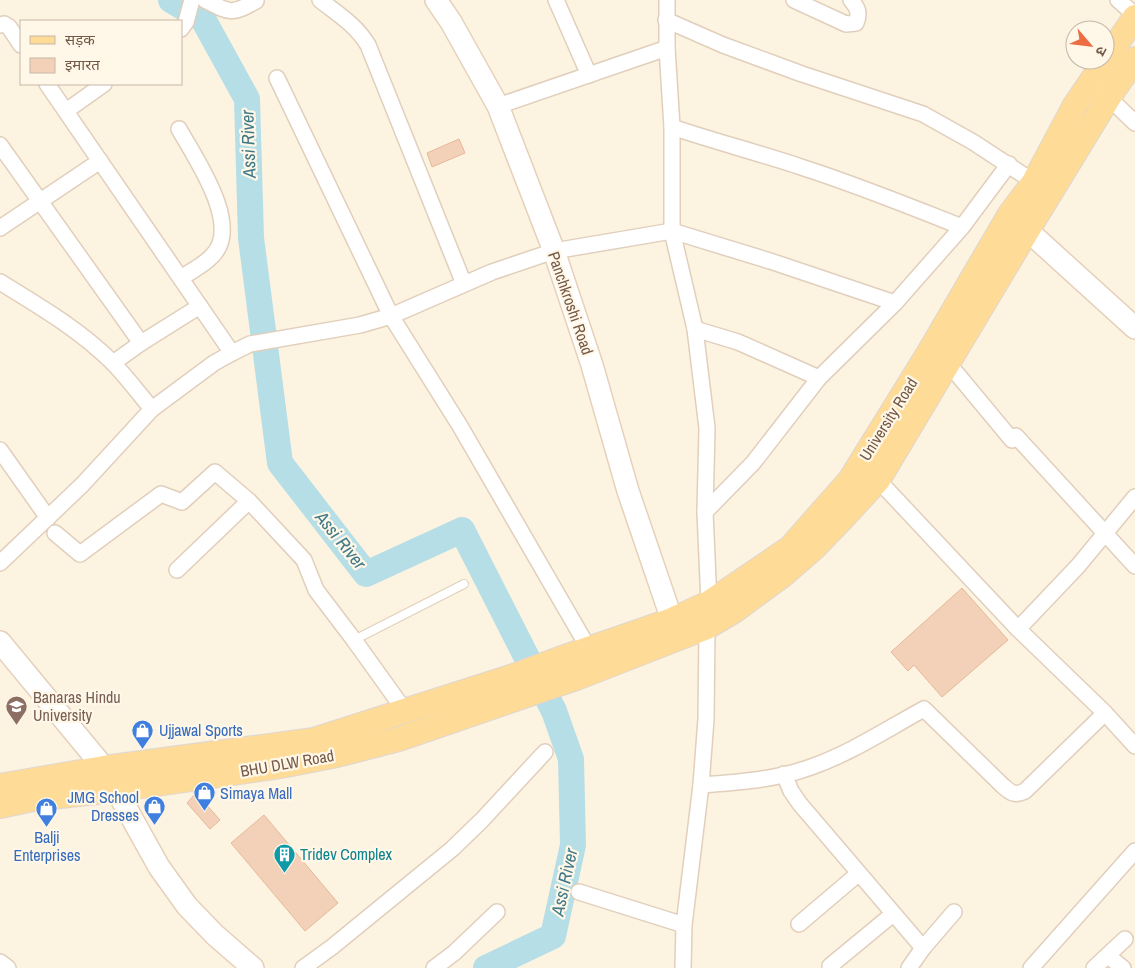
<svg xmlns="http://www.w3.org/2000/svg" width="1135" height="968" viewBox="0 0 1135 968" font-family="'Archivo Narrow','Noto Sans Devanagari',sans-serif">
<style>
.lines{fill:none;stroke-linecap:round;stroke-linejoin:round}
.river{stroke:#b5dee7;stroke-width:26}
.building{fill:#f3d1b8;stroke:#e6b897}
.lane-casing{stroke:#e1cfbc;stroke-width:10}
.street-casing{stroke:#e1cfbc;stroke-width:18}
.secondary-casing{stroke:#e6d0ba;stroke-width:24}
.primary-casing{stroke:#ded7d3;stroke-width:26}
.lane{stroke:#fff;stroke-width:8}
.street{stroke:#fff;stroke-width:15}
.secondary{stroke:#fff;stroke-width:21}
.primary{stroke:#fedb97;stroke-width:24}
.labels{text-anchor:middle;dominant-baseline:central;stroke-width:4.5;stroke-linejoin:round;paint-order:stroke}
.street-label{font-size:16px;fill:#745947;stroke:#fff7e8}
.education-label{font-size:16px;fill:#785e54;stroke:#fff7e8;text-anchor:start}
.shop-label{font-size:16px;fill:#366cbe;stroke:#fff7e8;text-anchor:start}
.culture-label{font-size:16px;fill:#0d838f;stroke:#fff7e8;text-anchor:start}
.water-label{font-size:18px;font-style:italic;fill:#407a89;stroke:#fff7e8}
</style>
<rect width="100%" height="100%" fill="#fdf3e1"/>
<g class="lines">
<polyline class="river" points="171,0 203,19 247,99 251,238 280,463 366,574 462,530 554,711 571,759 573,845 553,936 486,968"/>
</g>
<g class="building">
<polygon points="459,139 465,153 432,167 427,153"/>
<polygon points="962,588 1008,640 942,697 914,665 908,671 891,652"/>
<polygon points="196,793 220,820 210,829 187,803"/>
<polygon points="264,815 338,903 305,931 231,843"/>
</g>
<g class="lines">
<defs>
<polyline id="lane" points="354,640 464,584"/>
<g id="street">
<path d="M 205,0 C 230,13 231,15 256,1"/>
<path d="M 320,0 C 338,14 356,25 368,45 L 464,284"/>
<polyline points="556,0 589,75"/>
<polyline points="667,0 667,48 672,127 672,231 695,329 707,428 705,512 709,603 707,627 706,719 701,785 684,925 683,968"/>
<path d="M 794,0 L 846,24 L 856,23 C 860,13 858,8 851,0"/>
<polyline points="1118,0 1135,15"/>
<polyline points="666,20 723,45 802,74 923,114 973,142 1034,182"/>
<polyline points="0,25 4,24 9,27 21,45"/>
<polyline points="181,29 186,22 192,0"/>
<polyline points="277,78 391,316 460,426 589,649"/>
<polyline points="47,84 232,353"/>
<polyline points="1103,92 1135,123"/>
<polyline points="498,106 667,48"/>
<polyline points="66,111 104,84"/>
<path d="M 672,127 C 716,142 760,153 804,168 C 857,185 909,206 962,227"/>
<path d="M 179,129 C 195,158 243,226 212,256 C 204,265 191,271 181,278"/>
<polyline points="0,145 141,343"/>
<polyline points="0,228 100,161"/>
<path d="M 0,282 C 39,306 80,330 112,362 C 127,377 139,394 152,409"/>
<polyline points="695,329 738,342 819,378"/>
<polyline points="113,363 141,343 200,306"/>
<polyline points="948,363 1012,440"/>
<polyline points="1016,436 1135,566"/>
<polyline points="0,450 48,518"/>
<polyline points="878,480 1018,629 1105,713 1135,746"/>
<polyline points="705,512 753,463 819,378 895,303 962,227 1009,164"/>
<polyline points="55,533 80,554 161,494 182,502 215,472 249,501 304,560 316,590 354,640 405,711"/>
<polyline points="0,563 82,485 152,409 214,363 232,353 250,344 360,325 391,316 492,272 554,251 672,231 770,261 895,303"/>
<polyline points="177,570 249,501"/>
<polyline points="1018,629 1078,566 1135,497"/>
<polyline points="784,774 791,791 800,804 923,948"/>
<path d="M 701,785 C 738,782 776,780 811,767 C 851,753 887,729 924,709 L 1003,786 C 1011,793 1015,796 1025,791 L 1105,713"/>
<polyline points="579,892 684,925"/>
<polyline points="799,924 858,874"/>
<polyline points="1108,956 1123,968"/>
<polyline points="0,962 8,968"/>
<polyline points="830,966 893,914"/>
<polyline points="303,968 332,947 452,849 482,820 545,752"/>
<polyline points="434,968 454,953 497,912"/>
<polyline points="909,968 923,948 954,912"/>
<polyline points="1031,968 1135,851"/>
<polyline points="1094,968 1125,939"/>
</g>
<g id="secondary">
<polyline points="436,0 451,22 498,106 554,251 592,365 628,491 672,620"/>
<polyline points="1016,220 1135,328"/>
<polyline points="0,642 104,768 159,867 187,906 215,935 253,968"/>
</g>
<g id="primary">
<polyline points="0,786 104,768 314,740 511,677 565,657 672,620 709,603 790,548 850,480 928,354 1010,214 1034,182 1075,105 1135,17"/>
<polyline points="0,806 33,799 115,790 281,766 337,755 399,739 579,677 707,627 734,611 783,575 814,548 842,519 878,480 1027,231 1109,97 1135,59"/>
</g>
</defs>
<use href="#lane" class="lane-casing"/>
<use href="#street" class="street-casing"/>
<use href="#secondary" class="secondary-casing"/>
<use href="#primary" class="primary-casing"/>
<use href="#lane" class="lane"/>
<use href="#street" class="street"/>
<use href="#secondary" class="secondary"/>
<use href="#primary" class="primary"/>
</g>
<defs>
<symbol id="university-pin" viewBox="-11 -11 22 30"><path d="M0 17L-7.5 6A9.5 9.5 0 1 1 7.5 6Z" fill="#8d6e63" stroke="#fff7e8"/><path d="M0-5L7-2L0 1L-7-2ZM-4 1L0 2.5L4 1V4Q0 6-4 4Z" fill="#fff"/></symbol>
<symbol id="shop-pin" viewBox="-11 -11 22 30"><path d="M0 17L-7.5 6A9.5 9.5 0 1 1 7.5 6Z" fill="#3f7fe0" stroke="#fff7e8"/><path d="M-5-2.5h2.3a2.7 3.5 0 0 1 5.4 0H5L5.5 6h-11ZM-1.5-2.5h3a1.5 2.3 0 0 0-3 0Z" fill="#fff"/></symbol>
<symbol id="building-pin" viewBox="-11 -11 22 30"><path d="M0 17L-7.5 6A9.5 9.5 0 1 1 7.5 6Z" fill="#0f9aa8" stroke="#fff7e8"/><path d="M-4-6H4V6H1V3H-1V6H-4ZM-2.5-4.3h1.7v1.8h-1.7ZM.8-4.3h1.7v1.8H.8ZM-2.5-1h1.7V.8h-1.7ZM.8-1h1.7V.8H.8Z" fill="#fff"/></symbol>
</defs>
<g fill-rule="evenodd">
<use href="#university-pin" x="4" y="694" width="25" height="34"/>
<use href="#shop-pin" x="130" y="718" width="25" height="34"/>
<use href="#shop-pin" x="192" y="780" width="25" height="34"/>
<use href="#shop-pin" x="142" y="794" width="25" height="34"/>
<use href="#shop-pin" x="34" y="796" width="25" height="34"/>
<use href="#building-pin" x="272" y="842" width="25" height="34"/>
</g>
<g class="labels">
<g class="street-label">
<text transform="translate(571 303) rotate(71)">Panchkroshi Road</text>
<text transform="translate(888 419) rotate(-58)">University Road</text>
<text transform="translate(287 763) rotate(-10)">BHU DLW Road</text>
</g>
<g class="education-label">
<text x="33" y="697">Banaras Hindu<tspan x="33" dy="18">University</tspan></text>
</g>
<g class="shop-label">
<text x="159" y="730">Ujjawal Sports</text>
<text x="220" y="793">Simaya Mall</text>
<text x="139" y="797" text-anchor="end">JMG School<tspan x="139" dy="18">Dresses</tspan></text>
<text x="47" y="837" text-anchor="middle">Balji<tspan x="47" dy="18">Enterprises</tspan></text>
</g>
<g class="culture-label">
<text x="300" y="854">Tridev Complex</text>
</g>
<g class="water-label">
<text transform="translate(248 144) rotate(-92)">Assi River</text>
<text transform="translate(341 540) rotate(51)">Assi River</text>
<text transform="translate(564 882) rotate(-78)">Assi River</text>
</g>
</g>
<rect x="20" y="20" width="162" height="65" fill="#fff7e8" stroke="#c7b8a8"/>
<rect x="30" y="36" width="25" height="8" fill="#fedb97" stroke="#c7b8a8"/>
<text x="65" y="45" font-size="15" fill="#745947">सड़क</text>
<rect x="30" y="58" width="25" height="15" fill="#f3d1b8" stroke="#c7b8a8"/>
<text x="65" y="70" font-size="15" fill="#745947">इमारत</text>
<g transform="translate(1090 45) rotate(118)"><circle r="24" fill="#fff7e8" stroke="#c7b8a8"/>
<path d="M0-4L9 19L0 12L-9 19Z" fill="#eb6d41"/>
<text y="-8" font-size="14" font-weight="bold" text-anchor="middle" fill="#745947">उ</text>
</g>
</svg>
